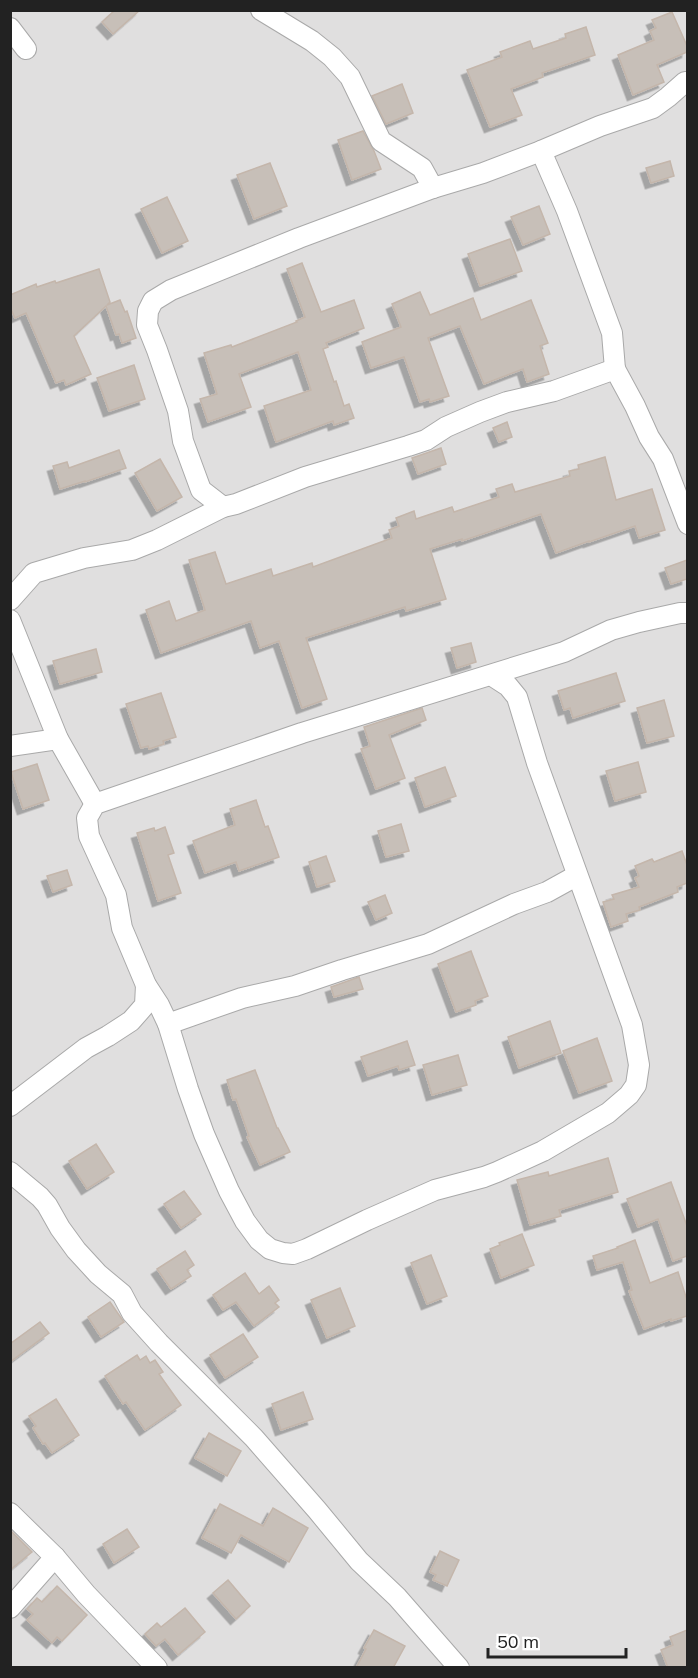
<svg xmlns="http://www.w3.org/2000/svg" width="698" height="1678" viewBox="0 0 698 1678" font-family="Mulish,sans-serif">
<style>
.residential{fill:#e0dfdf}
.building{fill:#c7bfb8;stroke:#c4b6ab;stroke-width:1.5;filter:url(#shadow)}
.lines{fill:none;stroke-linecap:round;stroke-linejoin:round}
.minor-casing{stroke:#a9a9a9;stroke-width:22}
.minor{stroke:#fff;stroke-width:20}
</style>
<defs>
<filter id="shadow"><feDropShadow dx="-5.5" dy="5.5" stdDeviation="0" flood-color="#0004"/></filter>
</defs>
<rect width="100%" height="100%" fill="#f2efe9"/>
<rect class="residential" x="11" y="11" width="676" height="1656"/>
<g class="building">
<polygon points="115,10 140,10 113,34 102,22"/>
<polygon points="672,12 687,46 687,52 657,65 664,82 633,95 618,55 654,40 650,31 656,28 652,20"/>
<polygon points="586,27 595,55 542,73 543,77 511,89 522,115 490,127 467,70 502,57 500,52 530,41 533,49 566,38 565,34"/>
<polygon points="402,84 413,113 386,124 372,96"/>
<polygon points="363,131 374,151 381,169 352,180 338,140"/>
<polygon points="670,161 674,176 651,183 646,168"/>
<polygon points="270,163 287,206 254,219 237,175"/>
<polygon points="167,197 188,241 162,253 141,209"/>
<polygon points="539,206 550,234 523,245 511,217"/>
<polygon points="510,239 522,271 480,286 468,254"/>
<polygon points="302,263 321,312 354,300 364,328 326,343 328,347 323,349 334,382 336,381 344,406 349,404 354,418 334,425 333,421 276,442 264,406 311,390 298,352 239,374 251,407 208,422 200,399 217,394 204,353 231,345 232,347 297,322 296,321 305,317 287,269"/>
<polygon points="99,269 110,302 107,305 120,300 125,312 127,311 136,338 122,343 119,334 116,335 106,306 74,336 91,374 66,385 64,380 56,383 26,313 15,318 10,307 10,295 36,284 37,287 55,281 56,283"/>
<polygon points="420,292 430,315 473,298 481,320 531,300 548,343 540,346 549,374 527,382 523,369 484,384 460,326 428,338 449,396 430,402 429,399 420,402 404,357 371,368 362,342 401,327 392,304"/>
<polygon points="134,365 145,399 109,411 97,378"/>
<polygon points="507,422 512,437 499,442 493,428"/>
<polygon points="441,448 446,464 418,474 412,458"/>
<polygon points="119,450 126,468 85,482 85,481 60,489 53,466 67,462 69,468"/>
<polygon points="605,457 616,500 652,489 665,530 639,538 635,526 589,542 589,541 556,553 541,514 462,541 462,539 430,549 446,599 406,611 405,607 306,638 327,699 302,708 279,641 260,648 251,621 161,653 146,610 169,601 176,621 205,610 189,560 215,552 226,584 271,569 273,576 312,563 313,567 392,538 389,530 399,526 396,518 414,511 416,519 452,507 454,512 499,497 496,489 512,484 515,492 570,476 569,471 579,469 578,465"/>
<polygon points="160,459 182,497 157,511 135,473"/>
<polygon points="687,560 687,579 671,584 665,568"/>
<polygon points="471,643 476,662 457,668 451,648"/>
<polygon points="96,649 102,672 60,684 53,661"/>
<polygon points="616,673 625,701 573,718 570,708 564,710 558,691"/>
<polygon points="161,693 176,737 163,741 164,744 149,749 148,746 141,748 126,704"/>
<polygon points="664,700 674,736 647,743 637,708"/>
<polygon points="422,708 426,720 389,735 405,778 376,789 361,749 370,746 364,727"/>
<polygon points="638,762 646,792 615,801 606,771"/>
<polygon points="37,764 49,800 23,809 11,772"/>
<polygon points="445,767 456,796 425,807 415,778"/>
<polygon points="256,800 265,827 268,826 279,857 239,871 236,862 205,873 193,841 235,825 230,809"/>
<polygon points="401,824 409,851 386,857 378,831"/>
<polygon points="165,827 174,853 168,855 181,893 158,901 137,833 154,828 155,831"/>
<polygon points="682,851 687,865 687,883 677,887 678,892 639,907 640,910 626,914 628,921 611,927 603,902 614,899 612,895 639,887 635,878 639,876 635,866 652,859 654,862"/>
<polygon points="326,856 335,881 317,887 309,862"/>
<polygon points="67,870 72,885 53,892 47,876"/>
<polygon points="385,895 392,913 376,920 368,902"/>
<polygon points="471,951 488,996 475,1001 476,1005 456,1012 438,964"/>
<polygon points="359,977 363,989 334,997 331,987"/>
<polygon points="550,1021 561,1053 519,1068 508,1037"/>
<polygon points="597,1038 612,1081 579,1093 563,1051"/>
<polygon points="407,1041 415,1065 399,1070 398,1066 368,1076 361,1057"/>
<polygon points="458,1055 467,1085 432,1095 423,1065"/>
<polygon points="255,1070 277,1128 278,1128 290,1152 260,1165 247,1137 249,1136 236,1099 233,1100 227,1080"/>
<polygon points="96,1144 114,1172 87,1189 69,1161"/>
<polygon points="608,1158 618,1192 559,1210 561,1216 530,1225 517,1180 548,1172 549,1176"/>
<polygon points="671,1182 687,1226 687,1256 673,1261 658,1219 638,1227 627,1199"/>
<polygon points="184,1191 201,1214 181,1228 164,1204"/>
<polygon points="522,1234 534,1265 501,1278 490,1249 500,1245 499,1243"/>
<polygon points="635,1240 650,1283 678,1272 687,1300 687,1316 671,1321 671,1319 644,1329 629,1291 632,1290 623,1262 597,1270 593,1256 618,1248 617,1247"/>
<polygon points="185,1251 194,1265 187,1270 191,1276 171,1289 157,1269"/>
<polygon points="431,1255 447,1296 427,1304 411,1263"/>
<polygon points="245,1273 259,1294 269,1286 279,1300 275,1303 279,1307 254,1326 236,1302 223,1310 213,1295"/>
<polygon points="340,1288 355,1326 327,1338 311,1300"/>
<polygon points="110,1302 124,1322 101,1337 88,1317"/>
<polygon points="40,1322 49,1333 10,1362 10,1344"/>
<polygon points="243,1334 258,1357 225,1378 210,1355"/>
<polygon points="137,1355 140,1360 146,1356 150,1363 155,1360 163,1372 159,1374 181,1405 145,1430 126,1402 123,1404 105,1376"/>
<polygon points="303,1392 313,1419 281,1430 272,1404"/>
<polygon points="56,1399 79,1435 52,1453 45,1443 43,1444 33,1428 36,1426 29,1416"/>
<polygon points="209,1433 241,1451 227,1476 195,1458"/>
<polygon points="220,1504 263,1526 273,1508 308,1528 289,1562 241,1535 231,1553 202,1538"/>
<polygon points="127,1529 139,1547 114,1563 103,1544"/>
<polygon points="10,1530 32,1552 10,1570"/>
<polygon points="440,1551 459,1560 447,1586 433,1580 436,1575 430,1572"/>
<polygon points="228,1580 250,1606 236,1619 213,1593"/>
<polygon points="57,1586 87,1615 62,1641 57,1637 52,1643 27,1620 33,1614 27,1609 37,1598 42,1602"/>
<polygon points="185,1608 205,1632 178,1655 165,1639 156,1646 145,1634 157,1623 161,1627"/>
<polygon points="374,1630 405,1646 393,1668 356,1668 366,1649 364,1648"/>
<polygon points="687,1630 687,1668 668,1668 661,1650 673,1645 670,1637"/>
</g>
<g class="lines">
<defs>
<g id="minor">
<polyline points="261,10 312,41 332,57 350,77 381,141 422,168 433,188"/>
<polyline points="10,28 26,49"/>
<polyline points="615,369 612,333 567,211 541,151 600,126 653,108 668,97 685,82"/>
<polyline points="223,507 201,490 183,441 178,411 157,350 147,325 148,311 153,301 171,290 299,238 433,188 483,173 541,151"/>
<polyline points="10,600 34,573 84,558 132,550 157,540 223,507 236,504 305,477 408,446 426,440 446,427 480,412 507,402 554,391 615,369 635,406 649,437 663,459 688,524"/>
<polyline points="10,620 58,739 95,804"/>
<polyline points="491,675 508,686 517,697 537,763 632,1025 639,1065 636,1085 629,1095 608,1113 543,1151 497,1172 484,1177 435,1190 367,1220 307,1249 293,1254 283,1253 270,1249 259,1240 245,1221 229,1191 204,1134 188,1089 168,1024 159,1005 146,985 122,928 116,895 89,836 87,818 95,804 302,733 564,652 611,630 639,622 680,613 688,613"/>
<polyline points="10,746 58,739"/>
<polyline points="168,1024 242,998 295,986 342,970 428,944 514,904 547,892 576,876"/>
<polyline points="10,1106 86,1048 108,1036 131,1021 145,1005 146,985"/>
<polyline points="10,1172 40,1197 47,1205 60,1228 76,1250 98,1274 122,1294 132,1313 159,1343 254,1438 317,1510 359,1561 397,1597 459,1668"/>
<polyline points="10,1513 55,1557 86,1594 157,1668"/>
<polyline points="10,1608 55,1557"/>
</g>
</defs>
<use href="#minor" class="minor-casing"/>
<use href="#minor" class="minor"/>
</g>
<rect width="698" height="1678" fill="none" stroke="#222222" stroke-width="24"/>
<path d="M488 1648v9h138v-9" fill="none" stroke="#222222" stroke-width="3"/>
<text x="497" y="1648" font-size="18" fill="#222222" stroke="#ffffff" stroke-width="4.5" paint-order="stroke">50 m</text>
</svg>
